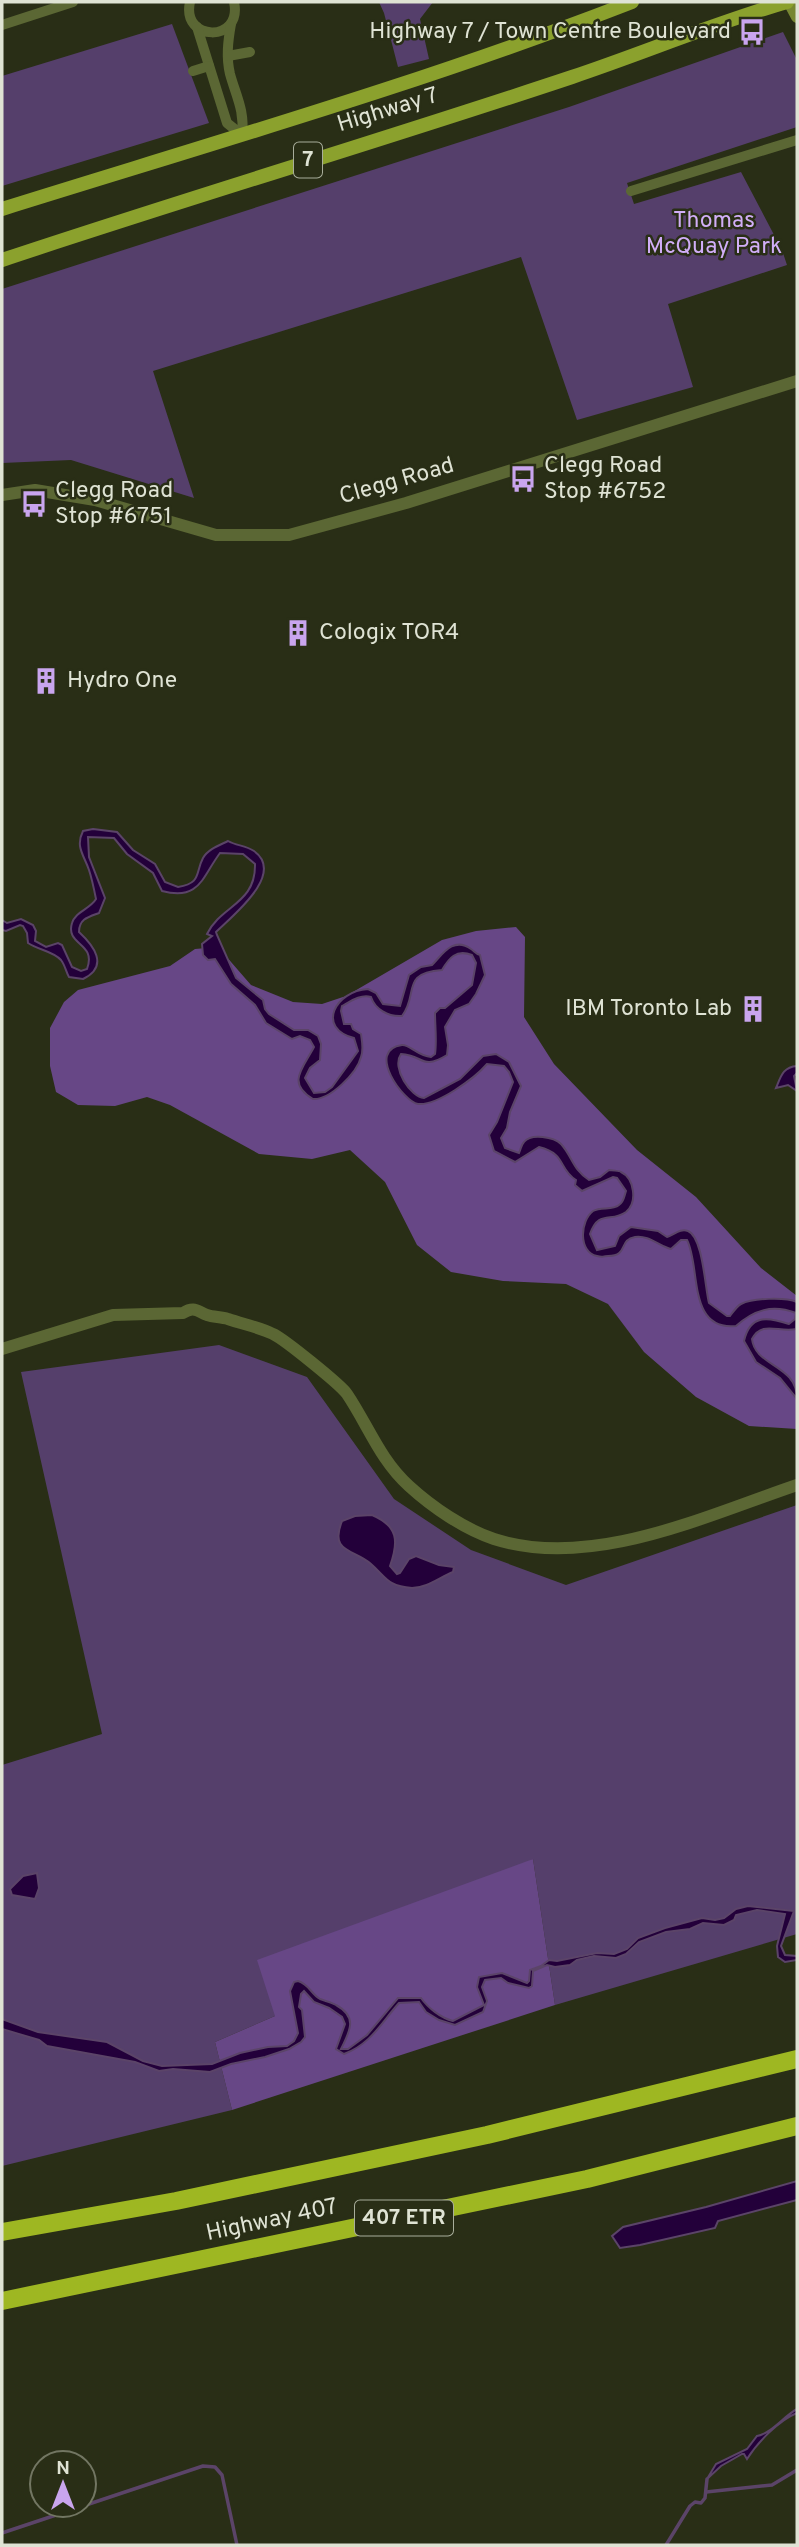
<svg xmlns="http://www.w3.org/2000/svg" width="799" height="2547" viewBox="0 0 799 2547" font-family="Overpass,sans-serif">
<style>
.green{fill:#553f6b}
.forest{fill:#674786}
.water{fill:#23003a;stroke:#5b4468;stroke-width:2}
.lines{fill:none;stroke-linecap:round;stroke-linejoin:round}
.stream{stroke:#5b4468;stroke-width:3.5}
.minor{stroke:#5b6734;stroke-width:10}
.tertiary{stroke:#5b6734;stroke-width:12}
.secondary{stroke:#778733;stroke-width:12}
.primary{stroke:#8ba12d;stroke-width:14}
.motorway{stroke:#9eb722;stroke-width:18}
.labels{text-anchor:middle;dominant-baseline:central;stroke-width:5;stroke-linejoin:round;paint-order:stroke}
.shield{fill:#292e16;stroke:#a8ad9b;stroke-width:2}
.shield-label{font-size:21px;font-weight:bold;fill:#dfe3d4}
.poi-label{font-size:23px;fill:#dfe3d4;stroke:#292e16;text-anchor:start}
.street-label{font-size:23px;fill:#dfe3d4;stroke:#292e16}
.park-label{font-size:23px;fill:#d1aef7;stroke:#292e16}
</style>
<rect width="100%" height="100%" fill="#292e16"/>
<g class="green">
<polygon points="379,2 433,2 420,19 429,59 398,67 384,13"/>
<polygon points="172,24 209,123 2,186 2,76"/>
<polygon points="783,32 797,60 797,127 627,183 634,204 741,172 782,250 787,265 668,304 693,387 577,420 521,257 153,371 194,498 71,460 2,463 2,289 569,107"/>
<polygon points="219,1345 307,1377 394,1499 471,1550 566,1585 797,1505 797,1934 555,2005 533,1859 275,2016 215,2042 232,2110 2,2166 2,1765 102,1734 21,1372"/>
</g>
<g class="forest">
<polygon points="516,927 525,937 524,1017 554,1064 637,1150 696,1197 761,1268 797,1296 797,1429 749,1426 696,1397 644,1352 608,1304 566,1284 503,1281 451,1272 417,1245 385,1182 350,1150 312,1159 259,1154 170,1105 147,1097 115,1106 78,1105 56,1092 50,1066 50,1028 64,1002 78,990 170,966 195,949 218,947 251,985 293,1002 322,1004 346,996 442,940 476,931"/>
<polygon points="533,1859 555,2005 232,2110 215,2042 275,2016 257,1960"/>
</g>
<g class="water">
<path d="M 93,829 L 117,832 L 133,850 L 155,864 L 165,882 L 178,887 C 202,883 195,873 203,858 C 208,849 220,845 228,841 C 237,846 245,845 254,851 C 286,874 232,916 216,932 L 217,935 L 236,978 L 263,1000 L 265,1009 L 269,1014 L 294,1030 L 308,1030 L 318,1036 L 321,1044 L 320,1060 L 310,1068 L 305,1078 L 314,1093 L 325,1092 L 332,1087 L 358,1051 L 354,1038 C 316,1028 335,991 368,989 L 376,993 L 383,1004 L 400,1006 L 409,975 L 421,967 L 432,965 C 442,955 453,936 471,949 C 474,951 476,954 480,955 L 485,975 L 476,994 L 469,1004 L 455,1010 L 445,1027 L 448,1045 L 447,1055 C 421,1071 424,1055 401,1054 C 391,1068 411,1097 424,1098 L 460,1079 L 483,1056 L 496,1054 L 509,1062 L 521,1086 L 510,1112 L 507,1128 L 501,1138 L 505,1148 L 519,1153 C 521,1149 521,1145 524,1142 C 531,1133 554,1137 561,1144 C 572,1156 573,1170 589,1180 L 600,1177 L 609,1170 C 610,1170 620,1171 621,1172 C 634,1178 638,1202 626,1212 C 611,1223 599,1209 590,1234 L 597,1250 L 615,1246 L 619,1236 L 631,1227 L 658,1231 L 667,1237 C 674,1235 680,1228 688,1231 C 703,1237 705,1288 709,1303 L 727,1316 L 730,1316 C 733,1312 737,1306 741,1304 C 753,1298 785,1297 797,1302 L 796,1329 C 779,1333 762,1320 752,1339 C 755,1367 797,1364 797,1399 L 780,1378 L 756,1362 L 744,1341 C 750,1314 768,1317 789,1324 L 795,1319 L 796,1313 C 772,1304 754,1310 736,1326 C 687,1331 701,1267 687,1240 L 681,1240 L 671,1249 C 659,1246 649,1235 635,1237 C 618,1240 629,1256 608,1256 C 601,1256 604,1258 597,1256 C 578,1252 580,1221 593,1211 C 601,1206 612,1211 619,1205 C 624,1202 624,1197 626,1191 L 617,1178 L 613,1177 L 582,1191 L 575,1185 L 576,1180 C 558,1169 567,1154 539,1147 L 515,1162 L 494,1151 L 489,1135 L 497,1122 L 513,1082 L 509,1072 L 504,1066 L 487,1064 C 475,1078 437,1106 418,1104 C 404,1102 365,1050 402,1045 C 409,1044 418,1056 431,1057 L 435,1054 C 437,1041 435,1026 435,1013 L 440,1008 L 445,1008 L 472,985 L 476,963 L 472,955 C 456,949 449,958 442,970 C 400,973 419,994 402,1016 C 388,1017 375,1009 371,997 C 361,994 351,1001 342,1006 L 341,1011 L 344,1024 L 351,1024 L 353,1029 L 361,1034 C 362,1042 364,1049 361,1057 C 357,1073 330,1100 313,1099 C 286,1083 303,1068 314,1047 L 310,1040 L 300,1036 L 292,1039 L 266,1023 L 255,1005 L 231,984 L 215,959 L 208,960 L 203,955 L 202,944 L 212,936 L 207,934 C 221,905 256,904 255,864 L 243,854 L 220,853 C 202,877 200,901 162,891 L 153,873 L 127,854 L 114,838 L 88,837 L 89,857 L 105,898 L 99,913 C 88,917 79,919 79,932 C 93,945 110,966 83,979 L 69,977 C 66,972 65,965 61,960 C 53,951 38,950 28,943 L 27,933 L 23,926 L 20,925 L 6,931 L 2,930 L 2,920 L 7,923 L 21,919 L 33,925 L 36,931 L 35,941 L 46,947 L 58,943 L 62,945 L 72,967 L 81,971 L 87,969 C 97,942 65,946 72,923 C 75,912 90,909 96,899 C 94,889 92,879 89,870 C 84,855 75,847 83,831 Z"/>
<path d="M 797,1066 L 797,1073 L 794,1076 L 797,1091 L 788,1085 L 776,1088 C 781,1076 783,1067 797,1066 Z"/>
<path d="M 372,1515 C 398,1526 399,1541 390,1566 L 397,1574 L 400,1573 L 409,1559 L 416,1556 L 439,1565 L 454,1567 L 453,1572 C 440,1577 427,1588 412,1588 C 387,1586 387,1578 371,1564 C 354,1549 329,1553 342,1521 L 355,1516 Z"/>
<polygon points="37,1873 39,1888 35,1899 12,1895 10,1889 23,1876"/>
<path d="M 748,1906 L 794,1911 L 781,1946 L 785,1955 L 797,1956 L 797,1960 L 785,1962 L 778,1957 L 777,1946 L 785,1914 L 757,1910 L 736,1915 L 734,1920 L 724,1925 L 703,1923 L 690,1929 L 666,1932 L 639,1942 L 626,1954 L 616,1958 L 594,1956 L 577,1960 L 570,1965 L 555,1967 L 547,1965 L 533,1971 L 532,1986 L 529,1988 L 508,1983 L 501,1978 L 485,1980 L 482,1987 L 487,2001 L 483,2012 L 455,2025 L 439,2020 L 426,2012 L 419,2002 L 399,2003 C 381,2023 371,2044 344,2054 L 336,2049 L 345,2024 L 342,2017 L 329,2008 L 314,2002 L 304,1991 L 301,1994 L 299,2007 L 302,2010 L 305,2037 L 301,2042 L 289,2049 L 265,2057 L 231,2064 L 210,2072 L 173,2069 L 159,2071 L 135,2062 L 47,2046 L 39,2040 L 2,2029 L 2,2019 L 38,2032 L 107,2042 L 143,2061 L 162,2066 L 212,2064 L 240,2053 L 268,2047 L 287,2046 L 294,2041 L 298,2033 L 290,1991 L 294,1982 L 298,1981 C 309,1984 311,1994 320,1999 C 325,2001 331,2002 336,2005 C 358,2017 350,2031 341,2049 L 348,2049 L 367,2035 L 398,1998 L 421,1998 C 428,2008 441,2018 453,2021 L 484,2005 L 477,1987 L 479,1977 L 502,1973 L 527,1983 L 529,1981 L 530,1970 L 541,1966 L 549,1960 L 557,1961 L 597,1953 L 614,1954 L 627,1949 L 638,1938 L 665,1928 L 702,1918 L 715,1920 L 724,1918 L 736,1909 Z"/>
<polygon points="797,2181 797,2200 718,2221 715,2228 640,2245 620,2248 612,2236 623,2227 706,2207"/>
<path d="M 797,2409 L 797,2413 C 779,2420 757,2443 747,2459 L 744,2454 L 742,2454 L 721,2466 L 707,2479 L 716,2464 L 747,2449 L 757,2436 C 772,2433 784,2416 797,2409 Z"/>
</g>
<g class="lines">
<g class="stream">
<polyline points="706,2492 772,2485 797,2470"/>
<polyline points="2,2533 203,2466 215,2467 222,2475 237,2545"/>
<polyline points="666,2545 690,2506 695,2502 701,2503 705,2498 707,2479"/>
</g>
<g class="minor">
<path d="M 190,2 C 181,42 243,43 234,2"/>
<path d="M 231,24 C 228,41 226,57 230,74 C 236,96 245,111 242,135"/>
<polyline points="2,25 73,2"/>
<polyline points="197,27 227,123 242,135"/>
<polyline points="228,56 250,52"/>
<polyline points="193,71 209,66"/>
<polyline points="631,191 797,140"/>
</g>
<g class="tertiary">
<polyline points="2,495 35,490 95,500 216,535 289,535 406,503 797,381"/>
<path d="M 2,1349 L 113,1315 L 183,1313 C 194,1306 197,1311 207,1315 C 213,1317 221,1317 228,1319 C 242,1324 259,1327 273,1334 C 284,1339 341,1385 347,1394 C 368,1425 380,1460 409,1486 C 432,1507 464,1529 494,1539 C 592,1570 705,1516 797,1485"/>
</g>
<polyline class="secondary" points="789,2 797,17"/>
<g class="primary">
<path d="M 2,209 C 213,143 426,82 632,2"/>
<path d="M 2,260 C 191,197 383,140 572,77 C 644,53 714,23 787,2"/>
</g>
<g class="motorway">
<polyline points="2,2232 176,2201 487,2135 797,2059"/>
<polyline points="2,2301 587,2179 797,2126"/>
</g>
</g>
<defs>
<symbol id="bus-bare" viewBox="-9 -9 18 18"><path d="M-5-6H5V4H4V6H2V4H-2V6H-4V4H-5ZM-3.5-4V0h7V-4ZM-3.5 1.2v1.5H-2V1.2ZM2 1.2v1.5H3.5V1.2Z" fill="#c9a5ee" stroke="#292e16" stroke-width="2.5" paint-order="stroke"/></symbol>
<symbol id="building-bare" viewBox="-9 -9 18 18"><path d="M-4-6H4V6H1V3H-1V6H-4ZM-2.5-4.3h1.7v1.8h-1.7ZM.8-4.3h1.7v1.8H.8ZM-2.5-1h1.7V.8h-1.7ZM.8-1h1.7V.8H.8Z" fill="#c9a5ee" stroke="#292e16" stroke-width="2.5" paint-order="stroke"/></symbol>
</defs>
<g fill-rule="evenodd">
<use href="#bus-bare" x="733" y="13" width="38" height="38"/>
<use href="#bus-bare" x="504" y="460" width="38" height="38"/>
<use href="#bus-bare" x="15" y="485" width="38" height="38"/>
<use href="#building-bare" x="279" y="614" width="38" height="38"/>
<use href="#building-bare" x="27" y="662" width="38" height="38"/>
<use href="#building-bare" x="734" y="990" width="38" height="38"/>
</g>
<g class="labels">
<g class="shield">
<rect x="294" y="142.5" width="28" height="35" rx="5"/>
<rect x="355" y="2200.5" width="98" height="35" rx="5"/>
</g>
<g class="shield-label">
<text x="308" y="160">7</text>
<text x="404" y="2218">407 ETR</text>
</g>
<g class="poi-label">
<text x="731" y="32" text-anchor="end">Highway 7 / Town Centre Boulevard</text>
<text x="544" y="466">Clegg Road<tspan x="544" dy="26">Stop #6752</tspan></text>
<text x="55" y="491">Clegg Road<tspan x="55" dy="26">Stop #6751</tspan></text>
<text x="319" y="633">Cologix TOR4</text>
<text x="67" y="681">Hydro One</text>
<text x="732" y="1009" text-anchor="end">IBM Toronto Lab</text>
</g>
<g class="street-label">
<text transform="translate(388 111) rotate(-17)">Highway 7</text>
<text transform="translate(397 482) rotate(-16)">Clegg Road</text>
<text transform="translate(272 2221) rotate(-12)">Highway 407</text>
</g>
<g class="park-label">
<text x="714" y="221">Thomas<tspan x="714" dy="26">McQuay Park</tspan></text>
</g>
</g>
<rect width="799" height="2547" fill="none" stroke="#dfe3d4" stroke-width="7"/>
<g transform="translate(63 2484)"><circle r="33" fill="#292e16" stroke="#727662" stroke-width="2"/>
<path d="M0-5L12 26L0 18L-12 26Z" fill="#c9a5ee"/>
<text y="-10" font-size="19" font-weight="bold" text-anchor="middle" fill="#dfe3d4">N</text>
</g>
</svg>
